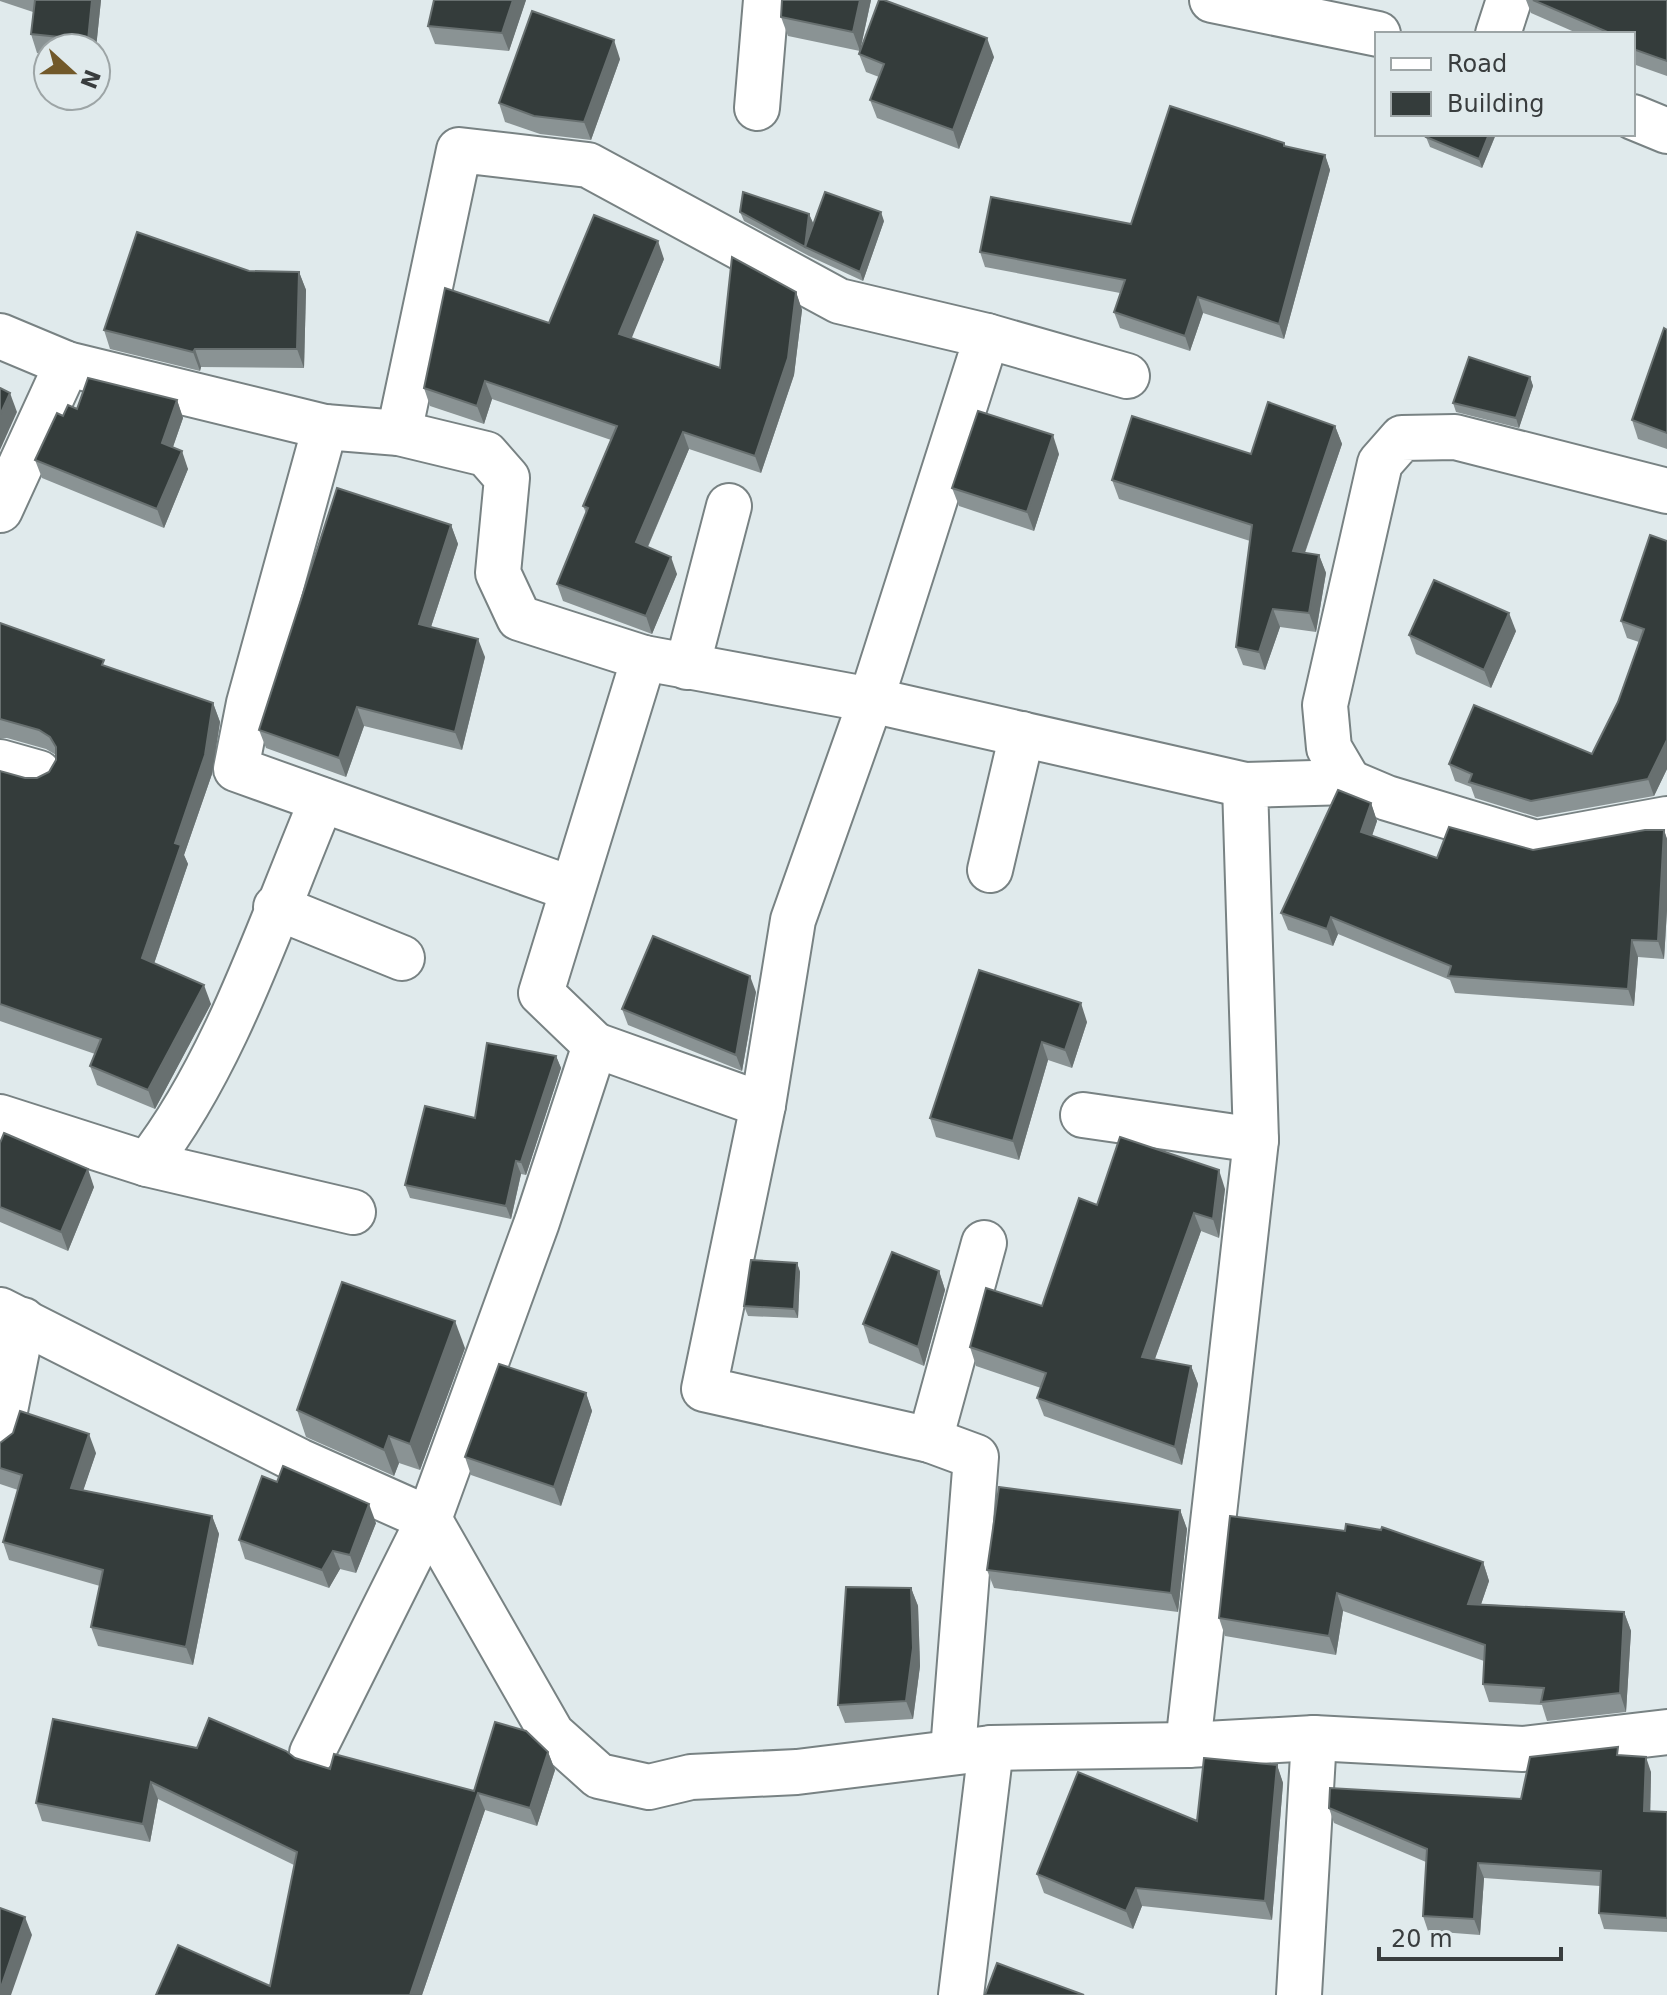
<svg xmlns="http://www.w3.org/2000/svg" width="1667" height="1995" viewBox="0 0 1667 1995" font-family="'DejaVu Sans',sans-serif">
<style>
.lines{fill:none;stroke-linecap:round;stroke-linejoin:round}
.street-casing{stroke:#788283;stroke-width:48}
.street{stroke:#fff;stroke-width:44}
.wall{fill:#8a9394}
.shaded-wall{fill:#687070}
.building{fill:#343c3b;stroke:#687070;stroke-width:2}
</style>
<rect width="100%" height="100%" fill="#e0eaec"/>
<g class="lines">
<defs>
<g id="street">
<polyline points="1212,0 1378,34"/>
<polyline points="1498,34 1509,0"/>
<polyline points="757,108 766,0"/>
<polyline points="1633,117 1667,131"/>
<polyline points="0,336 67,364 325,427 399,433 486,454 507,478 498,573 519,618 644,658 541,993 595,1045 537,1222 429,1519 312,1753"/>
<polyline points="987,336 1127,376"/>
<polyline points="325,427 249,703 236,769 572,889"/>
<polyline points="399,433 459,150 588,165 839,301 987,336 871,700 793,920 763,1105 704,1389 930,1440 976,1457 953,1751"/>
<polyline points="0,510 67,364"/>
<polyline points="644,658 871,700 1245,785"/>
<polyline points="687,667 729,506"/>
<polyline points="0,762 39,773"/>
<polyline points="1349,782 1329,748 1325,705 1380,463 1402,438 1455,437 1667,491"/>
<polyline points="990,870 1022,734"/>
<polyline points="276,907 402,958"/>
<polyline points="595,1045 763,1105"/>
<polyline points="1083,1115 1256,1140"/>
<path d="M 0,1117 L 147,1164 C 226,1063 272,918 322,800"/>
<polyline points="147,1164 353,1212"/>
<polyline points="0,1310 299,1461 429,1519 552,1734 599,1776 649,1787 691,1777 797,1772 991,1748 1188,1745 1314,1738 1523,1749 1667,1732"/>
<polyline points="0,1436 23,1320"/>
<polyline points="930,1440 984,1243"/>
<polyline points="1188,1745 1256,1140 1245,785 1349,782 1387,798 1536,843 1667,819"/>
<polyline points="961,1995 991,1748"/>
<polyline points="1299,1995 1314,1738"/>
</g>
</defs>
<use href="#street" class="street-casing"/>
<use href="#street" class="street"/>
</g>
<g class="wall">
<polygon points="0,0 101,0 96,48 48,48 48,54 37,53 31,34 33,12 0,1"/>
<polygon points="526,0 509,51 435,44 428,26"/>
<polygon points="871,0 860,51 788,36 781,17"/>
<polygon points="1526,0 1667,0 1667,76 1633,64 1633,34 1579,34 1531,13"/>
<polygon points="859,54 994,57 959,149 877,118 870,100 879,77 866,72"/>
<polygon points="620,59 591,140 540,134 505,122 499,103"/>
<polygon points="1496,134 1482,168 1430,147 1426,137"/>
<polygon points="1284,143 1285,146 1325,155 1330,170 1284,339 1203,313 1190,351 1120,328 1114,312 1120,293 985,267 980,252 1131,224"/>
<polygon points="740,212 809,214 813,223 812,229 884,221 863,281 809,256 744,221"/>
<polygon points="664,259 631,338 720,368 796,292 802,310 794,375 761,473 689,449 648,547 677,574 652,634 563,601 557,584 586,513 583,506 611,440 492,399 484,424 430,406 424,388 549,323"/>
<polygon points="249,271 299,272 306,290 304,368 201,367 200,371 110,349 104,330"/>
<polygon points="1667,330 1667,449 1638,439 1632,420"/>
<polygon points="1530,377 1533,386 1519,428 1456,412 1453,403"/>
<polygon points="177,400 183,418 173,447 188,469 164,528 42,478 35,460 63,416 77,409"/>
<polygon points="1335,426 1342,444 1305,553 1319,555 1326,573 1316,632 1280,627 1265,670 1243,665 1236,647 1250,541 1119,499 1112,480 1251,454"/>
<polygon points="1059,454 1034,531 959,506 952,488"/>
<polygon points="451,525 458,544 431,627 485,657 462,750 364,726 346,777 266,748 259,730"/>
<polygon points="1667,541 1667,769 1654,796 1537,817 1475,798 1471,787 1455,781 1449,764 1592,754 1618,702 1639,642 1627,638 1621,621"/>
<polygon points="0,623 107,667 213,703 220,722 212,774 184,855 188,864 154,964 211,1004 155,1109 97,1085 90,1066 95,1054 0,1021 0,771 25,778 37,778 49,772 56,760 56,755 46,749 7,738 0,738"/>
<polygon points="1516,631 1491,688 1416,654 1409,635"/>
<polygon points="1371,803 1377,821 1372,836 1437,858 1533,850 1664,830 1667,839 1667,910 1664,959 1638,957 1634,1006 1455,993 1450,980 1338,934 1333,946 1288,930 1281,913"/>
<polygon points="979,970 1087,1022 1072,1068 1048,1060 1019,1160 936,1137 930,1118"/>
<polygon points="756,992 742,1071 628,1025 622,1009"/>
<polygon points="556,1056 561,1068 526,1175 521,1174 511,1219 410,1198 405,1185 475,1118"/>
<polygon points="0,1143 94,1187 68,1251 0,1222"/>
<polygon points="1225,1189 1219,1238 1201,1231 1155,1359 1191,1366 1198,1384 1182,1465 1044,1416 1037,1398 1041,1388 976,1366 970,1347 1042,1306 1097,1205"/>
<polygon points="797,1263 800,1272 798,1318 748,1316 744,1306"/>
<polygon points="939,1271 945,1290 924,1366 869,1343 863,1324"/>
<polygon points="465,1348 420,1470 399,1463 394,1476 306,1437 297,1410"/>
<polygon points="586,1393 592,1411 561,1506 471,1475 465,1457"/>
<polygon points="0,1443 96,1453 83,1490 212,1516 219,1534 193,1665 98,1646 91,1627 100,1586 9,1560 3,1542 18,1490 0,1484"/>
<polygon points="1180,1510 1187,1529 1178,1612 994,1588 987,1570"/>
<polygon points="376,1523 356,1573 340,1569 329,1588 245,1559 239,1540"/>
<polygon points="1483,1562 1489,1581 1481,1604 1624,1612 1631,1631 1626,1712 1547,1721 1542,1705 1489,1702 1483,1684 1484,1661 1343,1611 1336,1655 1225,1636 1219,1618"/>
<polygon points="911,1588 918,1606 920,1666 913,1719 845,1723 838,1705"/>
<polygon points="197,1748 295,1758 330,1769 474,1791 548,1752 555,1770 537,1826 485,1810 422,1995 156,1995 270,1986 294,1865 158,1799 150,1842 42,1821 36,1803"/>
<polygon points="1621,1755 1651,1772 1650,1811 1667,1812 1667,1932 1604,1929 1599,1913 1600,1886 1484,1878 1480,1935 1428,1931 1423,1916 1426,1862 1334,1823 1329,1808 1521,1799"/>
<polygon points="1277,1765 1283,1783 1272,1920 1142,1906 1133,1929 1044,1893 1037,1874 1197,1821"/>
</g>
<g class="shaded-wall">
<polygon points="92,0 101,0 96,48 91,48 88,40"/>
<polygon points="513,0 526,0 509,51 502,33"/>
<polygon points="860,0 871,0 860,51 853,32"/>
<polygon points="987,38 994,57 959,149 953,130"/>
<polygon points="614,40 620,59 591,140 584,122"/>
<polygon points="1489,134 1496,134 1482,168 1479,159"/>
<polygon points="1325,155 1330,170 1284,339 1279,324"/>
<polygon points="881,212 884,221 863,281 860,272"/>
<polygon points="809,214 813,223 810,249 805,247 809,256 805,247"/>
<polygon points="658,241 664,259 626,352 619,334"/>
<polygon points="299,272 306,290 304,368 297,349"/>
<polygon points="796,292 802,310 794,375 761,473 755,456"/>
<polygon points="1198,297 1203,313 1190,351 1185,336"/>
<polygon points="195,349 201,367 200,371 193,352"/>
<polygon points="1530,377 1533,386 1519,428 1516,418"/>
<polygon points="485,381 492,399 484,424 477,406"/>
<polygon points="10,393 17,412 0,450 0,415"/>
<polygon points="177,400 183,418 168,461 162,443"/>
<polygon points="1335,426 1342,444 1299,569 1293,551"/>
<polygon points="683,432 689,449 642,560 636,542"/>
<polygon points="1053,435 1059,454 1034,531 1027,512"/>
<polygon points="182,451 188,469 164,528 157,509"/>
<polygon points="451,525 458,544 426,642 419,624"/>
<polygon points="1319,555 1326,573 1316,632 1309,613"/>
<polygon points="671,557 677,574 652,634 646,616"/>
<polygon points="1273,609 1280,627 1265,670 1259,652"/>
<polygon points="1509,613 1516,631 1491,688 1484,670"/>
<polygon points="478,639 485,657 462,750 455,732"/>
<polygon points="213,703 220,722 212,774 184,855 188,864 149,978 142,958"/>
<polygon points="357,707 364,726 346,777 339,758"/>
<polygon points="1667,740 1667,769 1654,796 1648,779"/>
<polygon points="1371,803 1377,821 1367,850 1361,832"/>
<polygon points="1664,830 1667,839 1667,910 1664,959 1658,941"/>
<polygon points="1331,917 1338,934 1333,946 1327,929"/>
<polygon points="1632,940 1638,957 1634,1006 1628,989"/>
<polygon points="750,976 756,992 742,1071 736,1055"/>
<polygon points="204,985 211,1004 155,1109 148,1090"/>
<polygon points="1081,1003 1087,1022 1072,1068 1065,1050"/>
<polygon points="1042,1042 1048,1060 1019,1160 1013,1141"/>
<polygon points="556,1056 561,1068 526,1175 521,1162"/>
<polygon points="516,1161 521,1174 511,1219 506,1206"/>
<polygon points="88,1169 94,1187 68,1251 61,1232"/>
<polygon points="1219,1170 1225,1189 1219,1238 1213,1219"/>
<polygon points="1194,1213 1201,1231 1149,1375 1142,1357"/>
<polygon points="797,1263 800,1272 798,1318 794,1309"/>
<polygon points="939,1271 945,1290 924,1366 918,1347"/>
<polygon points="455,1321 465,1348 420,1470 410,1444"/>
<polygon points="1191,1366 1198,1384 1182,1465 1175,1447"/>
<polygon points="586,1393 592,1411 561,1506 554,1487"/>
<polygon points="89,1434 96,1453 78,1506 71,1488"/>
<polygon points="389,1436 399,1463 394,1476 384,1450"/>
<polygon points="369,1504 376,1523 356,1573 350,1555"/>
<polygon points="1180,1510 1187,1529 1178,1612 1171,1593"/>
<polygon points="212,1516 219,1534 193,1665 186,1647"/>
<polygon points="333,1551 340,1569 329,1588 322,1570"/>
<polygon points="1483,1562 1489,1581 1475,1622 1468,1604"/>
<polygon points="911,1588 918,1606 920,1666 913,1719 906,1701"/>
<polygon points="1337,1593 1343,1611 1336,1655 1329,1636"/>
<polygon points="1624,1612 1631,1631 1626,1712 1620,1693"/>
<polygon points="548,1752 555,1770 537,1826 530,1808"/>
<polygon points="1646,1757 1651,1772 1650,1826 1644,1811"/>
<polygon points="1277,1765 1283,1783 1272,1920 1265,1901"/>
<polygon points="151,1782 158,1799 150,1842 143,1824"/>
<polygon points="478,1793 485,1810 422,1995 410,1995"/>
<polygon points="1478,1863 1484,1878 1480,1935 1474,1919"/>
<polygon points="1136,1888 1142,1906 1133,1929 1126,1911"/>
<polygon points="25,1917 32,1935 11,1995 0,1995 0,1990"/>
</g>
<g class="building">
<polygon points="35,0 92,0 88,40 31,34"/>
<polygon points="434,0 513,0 502,33 428,26"/>
<polygon points="782,0 860,0 853,32 781,17"/>
<polygon points="879,0 884,0 987,38 953,130 870,100 884,64 859,54"/>
<polygon points="1533,0 1667,0 1667,61 1633,49 1633,34 1612,34"/>
<polygon points="532,11 614,40 584,122 534,116 499,103"/>
<polygon points="1170,106 1284,143 1284,146 1325,155 1279,324 1198,297 1185,336 1114,312 1125,280 980,252 991,197 1131,224"/>
<polygon points="1428,134 1489,134 1479,159 1426,137"/>
<polygon points="743,192 809,214 805,247 740,212"/>
<polygon points="825,192 881,212 860,272 805,247"/>
<polygon points="594,215 658,241 619,334 720,368 732,257 796,292 788,358 755,456 683,432 636,542 671,557 646,616 557,584 588,508 583,506 617,426 485,381 477,406 424,388 445,288 549,323"/>
<polygon points="137,232 249,271 299,272 297,349 195,349 193,352 104,330"/>
<polygon points="1664,328 1667,330 1667,433 1632,420"/>
<polygon points="1469,357 1530,377 1516,418 1453,403"/>
<polygon points="88,378 177,400 162,443 182,451 157,509 35,460 57,413 63,416 68,405 77,409"/>
<polygon points="0,388 10,393 0,415"/>
<polygon points="1268,402 1335,426 1293,551 1319,555 1309,613 1273,609 1259,652 1236,647 1252,525 1112,480 1132,416 1251,454"/>
<polygon points="978,411 1053,435 1027,512 952,488"/>
<polygon points="337,488 451,525 419,624 478,639 455,732 357,707 339,758 259,730"/>
<polygon points="1650,535 1667,541 1667,740 1648,779 1531,801 1469,782 1472,774 1449,764 1474,705 1592,754 1618,702 1644,629 1621,621"/>
<polygon points="1434,580 1509,613 1484,670 1409,635"/>
<polygon points="0,623 104,660 102,665 213,703 205,755 175,843 181,845 142,958 204,985 148,1090 90,1066 101,1039 0,1004 0,771 25,778 37,778 49,772 56,760 56,747 50,737 39,730 0,719"/>
<polygon points="1338,790 1371,803 1361,832 1437,858 1449,827 1533,850 1645,830 1664,830 1658,941 1632,940 1628,989 1448,976 1451,966 1331,917 1327,929 1281,913"/>
<polygon points="653,936 750,976 736,1055 622,1009"/>
<polygon points="979,970 1081,1003 1065,1050 1042,1042 1013,1141 930,1118"/>
<polygon points="487,1043 556,1056 521,1162 516,1161 506,1206 405,1185 425,1106 475,1118"/>
<polygon points="4,1133 88,1169 61,1232 0,1207 0,1143"/>
<polygon points="1120,1137 1219,1170 1213,1219 1194,1213 1142,1357 1191,1366 1175,1447 1037,1398 1046,1373 970,1347 986,1288 1042,1306 1079,1198 1097,1205"/>
<polygon points="892,1252 939,1271 918,1347 863,1324"/>
<polygon points="751,1260 797,1263 794,1309 744,1306"/>
<polygon points="342,1282 455,1321 410,1444 389,1436 384,1450 297,1410"/>
<polygon points="499,1364 586,1393 554,1487 465,1457"/>
<polygon points="20,1411 89,1434 71,1488 212,1516 186,1647 91,1627 103,1570 3,1542 22,1475 0,1468 0,1443 13,1433"/>
<polygon points="283,1466 369,1504 350,1555 333,1551 322,1570 239,1540 262,1476 277,1482"/>
<polygon points="999,1487 1180,1510 1171,1593 987,1570"/>
<polygon points="1230,1516 1345,1531 1346,1524 1381,1530 1382,1527 1483,1562 1468,1604 1624,1612 1620,1693 1541,1702 1544,1688 1483,1684 1485,1645 1337,1593 1329,1636 1219,1618"/>
<polygon points="846,1587 911,1588 913,1648 906,1701 838,1705"/>
<polygon points="209,1718 286,1751 295,1758 330,1769 334,1754 474,1791 495,1722 526,1731 548,1752 530,1808 478,1793 410,1995 156,1995 178,1945 270,1986 297,1852 151,1782 143,1824 36,1803 53,1719 197,1748"/>
<polygon points="1618,1747 1617,1755 1646,1757 1644,1811 1667,1812 1667,1918 1599,1913 1601,1871 1478,1863 1474,1919 1423,1916 1427,1849 1329,1808 1330,1788 1521,1799 1530,1757"/>
<polygon points="1204,1758 1277,1765 1265,1901 1136,1888 1126,1911 1037,1874 1078,1772 1197,1821"/>
<polygon points="0,1908 25,1917 0,1990"/>
<polygon points="997,1963 1084,1995 985,1995"/>
</g>
<rect x="1375" y="32" width="260" height="104" fill="#e0eaec" stroke="#9da5a6" stroke-width="2"/>
<rect x="1391" y="58" width="40" height="12" fill="#ffffff" stroke="#9da5a6" stroke-width="2"/>
<text x="1447" y="72" font-size="24" fill="#393d3e">Road</text>
<rect x="1391" y="92" width="40" height="24" fill="#343c3b" stroke="#9da5a6" stroke-width="2"/>
<text x="1447" y="112" font-size="24" fill="#393d3e">Building</text>
<g transform="translate(72 72) rotate(111)"><circle r="38" fill="#e0eaec" stroke="#9da5a6" stroke-width="2"/>
<path d="M0-6L14 30L0 20L-14 30Z" fill="#72592a"/>
<text y="-12" font-size="22" font-weight="bold" text-anchor="middle" fill="#393d3e">N</text>
</g>
<path d="M1379 1947v12h182v-12" fill="none" stroke="#393d3e" stroke-width="4"/>
<text x="1391" y="1947" font-size="24" fill="#393d3e" stroke="#e0eaec" stroke-width="6" paint-order="stroke">20 m</text>
</svg>
